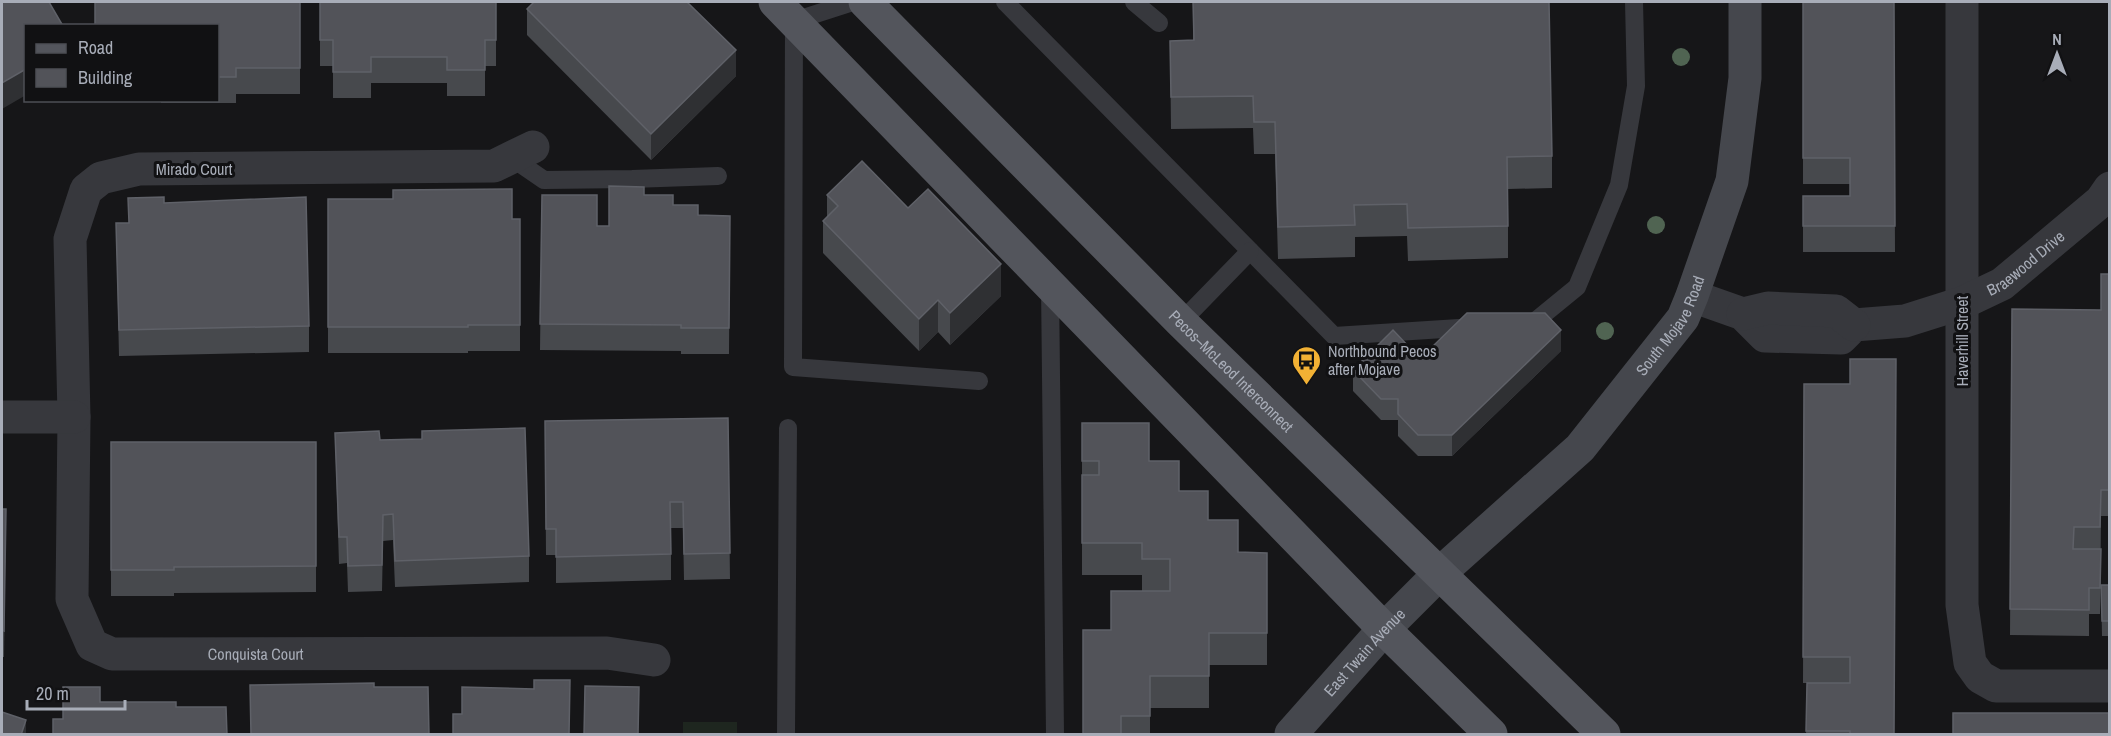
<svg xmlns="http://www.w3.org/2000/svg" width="2111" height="736" viewBox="0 0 2111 736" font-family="'Archivo Narrow',sans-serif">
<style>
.green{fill:#1e261f}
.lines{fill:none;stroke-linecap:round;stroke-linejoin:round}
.lane{stroke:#37383d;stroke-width:18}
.street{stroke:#37383d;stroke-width:33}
.secondary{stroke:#45474d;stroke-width:33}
.primary{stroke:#53555c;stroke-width:33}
.tree{fill:#506452}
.wall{fill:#47494d}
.shaded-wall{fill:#2f3033}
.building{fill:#525359;stroke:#5f6168;stroke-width:1.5}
.labels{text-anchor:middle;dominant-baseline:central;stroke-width:6;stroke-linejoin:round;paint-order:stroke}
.street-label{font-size:16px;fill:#a8adb8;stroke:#111113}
.poi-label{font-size:16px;fill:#a8adb8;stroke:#111113;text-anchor:start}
</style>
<rect width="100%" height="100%" fill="#161618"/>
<rect class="green" x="683" y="722" width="54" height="12"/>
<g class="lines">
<g class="lane">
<polyline points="853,2 794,21 793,367 979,381"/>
<polyline points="1005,2 1334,336 1475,327"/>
<polyline points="1134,2 1159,23"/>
<polyline points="512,158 544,180 632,179 718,176"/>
<polyline points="1050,286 1055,734"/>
<polyline points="1181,322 1250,251"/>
<polyline points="1524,324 1533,323 1577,287 1619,185 1636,86 1634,2"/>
<polyline points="786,734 788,428"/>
</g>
<g class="street">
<polyline points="1962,2 1962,605 1970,663 1980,677 1996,686 2110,686"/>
<path id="s1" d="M 533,147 L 494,166 L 139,169 L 101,178 L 86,190 L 70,239 L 74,417 L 72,599 L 92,645 L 112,654 L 607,653 L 654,660"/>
<path id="s2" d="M 1692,296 L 1743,314 L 1765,336 L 1841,338 L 1854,325 L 1905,321 L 1962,303 L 2002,284 L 2101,201 L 2110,188"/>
<polyline points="1743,314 1768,308 1836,311 1854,325"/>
<polyline points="2,417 74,417"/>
</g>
<path class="secondary" id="s3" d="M 1291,734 L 1384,629 L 1440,573 L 1580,448 L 1683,318 L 1692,296 L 1732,181 L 1745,78 L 1745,2"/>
<g class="primary">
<polyline points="775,2 1384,629 1491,734"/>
<path id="s4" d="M 865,2 L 1181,322 L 1604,734"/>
</g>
</g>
<g class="tree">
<circle cx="1681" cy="57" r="9"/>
<circle cx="1656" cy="225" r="9"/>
<circle cx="1605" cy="331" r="9"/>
</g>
<g class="wall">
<polygon points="300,2 300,94 236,94 236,103 161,103 161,100 218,100 218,26"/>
<polygon points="320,2 496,2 496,66 485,66 485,96 447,96 447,83 371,83 371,98 333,98 333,66 320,66"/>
<polygon points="1193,2 1552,156 1552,188 1508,189 1508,258 1408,261 1407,236 1355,237 1355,257 1278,259 1275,154 1254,154 1253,128 1171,129 1170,41 1193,40"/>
<polygon points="1803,2 1894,2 1895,252 1803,252 1803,196 1850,196 1850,184 1803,184"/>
<polygon points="527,9 736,76 651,160 527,35"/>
<polygon points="542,195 597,226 609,226 644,195 673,205 698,215 730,216 729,354 681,354 681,351 540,350"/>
<polygon points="827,195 908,208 1001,296 950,345 938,332 919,351 823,253 823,221 827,217"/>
<polygon points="328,199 512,219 520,219 520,351 468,351 468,353 328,353"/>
<polygon points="164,203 309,326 309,352 119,356 116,223 128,223"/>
<polygon points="2109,274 2109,516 2101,516 2100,614 2089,614 2089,636 2010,635 2012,309 2101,310"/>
<polygon points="1410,348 1561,351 1452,456 1418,456 1398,436 1398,420 1381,420 1353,391 1353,370"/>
<polygon points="1804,384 1894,735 1806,735 1807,683 1850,683 1803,683"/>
<polygon points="728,418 730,579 684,580 683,528 671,528 671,580 556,583 556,555 546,555 545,421"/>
<polygon points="1082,423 1149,461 1208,520 1238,552 1267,553 1267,665 1209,665 1209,708 1150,708 1150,735 1083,735 1111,630 1142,591 1142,575 1082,575"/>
<polygon points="335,433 380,440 529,556 529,582 395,587 393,540 383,541 382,591 348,592 347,563 339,564"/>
<polygon points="111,442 316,442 316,592 174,593 174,596 111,596"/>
<polygon points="2,509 6,509 4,657 2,657"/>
<polygon points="2101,585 2109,585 2109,636 2102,636"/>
</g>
<g class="shaded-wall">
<polygon points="736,50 736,76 651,160 651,134"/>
<polygon points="26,69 26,95 2,109 2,83"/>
<polygon points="1001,264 1001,296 950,345 950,313"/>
<polygon points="938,300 938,332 919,351 919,319"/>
<polygon points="1561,330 1561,351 1452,456 1452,435"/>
<polygon points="26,720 26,735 21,735"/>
</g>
<g class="building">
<polygon points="2,2 49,2 63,26 26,26 26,69 2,83"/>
<polygon points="95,2 300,2 300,68 236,68 236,77 218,77 218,26 95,26"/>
<polygon points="320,2 496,2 496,40 485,40 485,70 447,70 447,57 371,57 371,72 333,72 333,40 320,40"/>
<polygon points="534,2 687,2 736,50 651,134 527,9"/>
<polygon points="1193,2 1549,2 1552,156 1507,157 1508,226 1408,228 1407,204 1354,205 1355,225 1278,227 1275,122 1254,122 1253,96 1171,97 1170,41 1194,40"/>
<polygon points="1803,2 1894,2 1895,226 1803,226 1803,196 1850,196 1850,158 1803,158"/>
<polygon points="862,161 908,208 928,189 1001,264 950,313 938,300 919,319 823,221 838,206 827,195"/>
<polygon points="609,186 644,187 644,195 673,195 673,205 698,205 698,215 730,216 729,328 681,328 681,325 540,324 542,195 597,195 597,226 609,226"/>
<polygon points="512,189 512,219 520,219 520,325 468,325 468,327 328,327 328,199 393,199 393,190"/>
<polygon points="164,197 164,203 306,197 309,326 119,330 116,223 129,223 128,198"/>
<polygon points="2101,274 2109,274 2109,490 2101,490 2100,527 2074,527 2073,549 2101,549 2100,588 2089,588 2089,610 2010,609 2012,309 2101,310"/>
<polygon points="1467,313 1545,313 1561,330 1452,435 1418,435 1398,414 1398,399 1381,399 1353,370 1393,330 1410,348 1431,348"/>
<polygon points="1850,359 1896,359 1894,735 1850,735 1850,731 1806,731 1807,683 1850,683 1850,657 1803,657 1804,384 1850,384"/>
<polygon points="728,418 730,553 684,554 683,502 670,502 671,554 556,557 556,529 546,529 545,421"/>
<polygon points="1082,423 1149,423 1149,461 1179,461 1179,491 1208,491 1208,520 1238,520 1238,552 1267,553 1267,633 1209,633 1209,676 1150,676 1150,716 1121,716 1121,735 1083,735 1083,630 1111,630 1111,591 1170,591 1170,559 1142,559 1142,543 1082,543 1082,475 1099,475 1099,461 1082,461"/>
<polygon points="525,428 529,556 395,561 393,514 383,515 382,565 348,566 347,537 339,537 335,433 379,431 380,440 422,439 422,431"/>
<polygon points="111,442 316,442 316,566 174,567 174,570 111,570"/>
<polygon points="2,509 6,509 4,631 2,630"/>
<polygon points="2101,585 2109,585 2109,621 2102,621"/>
<polygon points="534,680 570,680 569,735 453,735 453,714 462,714 462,687 534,689"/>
<polygon points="374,683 374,687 428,687 429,735 251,735 250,685"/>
<polygon points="585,686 639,687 638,735 584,735"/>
<polygon points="63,687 100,687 100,702 176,702 176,707 226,707 227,735 53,735 53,719 63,719"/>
<polygon points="2,712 26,720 21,735 2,735"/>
<rect x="1953" y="713" width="156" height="22"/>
</g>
<defs>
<symbol id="bus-pin" viewBox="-11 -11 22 30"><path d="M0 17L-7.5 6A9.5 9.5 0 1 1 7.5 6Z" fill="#f2b134" stroke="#111113"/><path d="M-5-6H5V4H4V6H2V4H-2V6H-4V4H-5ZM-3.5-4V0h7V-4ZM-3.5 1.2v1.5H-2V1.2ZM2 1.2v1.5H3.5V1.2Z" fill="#111"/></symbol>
</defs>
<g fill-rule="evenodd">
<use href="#bus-pin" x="1290" y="344" width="33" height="45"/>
</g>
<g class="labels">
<g class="street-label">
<text x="194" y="169">Mirado Court</text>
<text stroke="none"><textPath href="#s2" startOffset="366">Braewood Drive</textPath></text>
<text stroke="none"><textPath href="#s3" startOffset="560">South Mojave Road</textPath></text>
<text transform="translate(1962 341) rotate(-90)">Haverhill Street</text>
<text stroke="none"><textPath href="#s4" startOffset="520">Pecos–McLeod Interconnect</textPath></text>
<text stroke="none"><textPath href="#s3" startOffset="110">East Twain Avenue</textPath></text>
<text stroke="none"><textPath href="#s1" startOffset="1084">Conquista Court</textPath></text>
</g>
<g class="poi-label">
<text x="1328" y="351">Northbound Pecos<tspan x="1328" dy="18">after Mojave</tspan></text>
</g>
</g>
<rect width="2111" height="736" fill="none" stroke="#a8adb8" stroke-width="6"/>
<rect x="24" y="24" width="195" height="78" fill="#111113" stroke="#4d4f55" stroke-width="1.5"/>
<rect x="36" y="44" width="30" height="9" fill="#53555c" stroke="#4d4f55" stroke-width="1.5"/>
<text x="78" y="54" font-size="18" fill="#a8adb8">Road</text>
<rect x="36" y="69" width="30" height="18" fill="#525359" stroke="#4d4f55" stroke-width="1.5"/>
<text x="78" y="84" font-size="18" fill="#a8adb8">Building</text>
<g transform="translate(2057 54)" stroke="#111113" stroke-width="4.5" paint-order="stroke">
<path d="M0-4.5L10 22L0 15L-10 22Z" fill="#a8adb8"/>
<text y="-9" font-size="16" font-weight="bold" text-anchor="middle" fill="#a8adb8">N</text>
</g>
<path d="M27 700v9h98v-9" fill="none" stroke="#a8adb8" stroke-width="3"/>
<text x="36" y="700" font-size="18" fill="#a8adb8" stroke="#111113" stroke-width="4.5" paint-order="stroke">20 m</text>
</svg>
